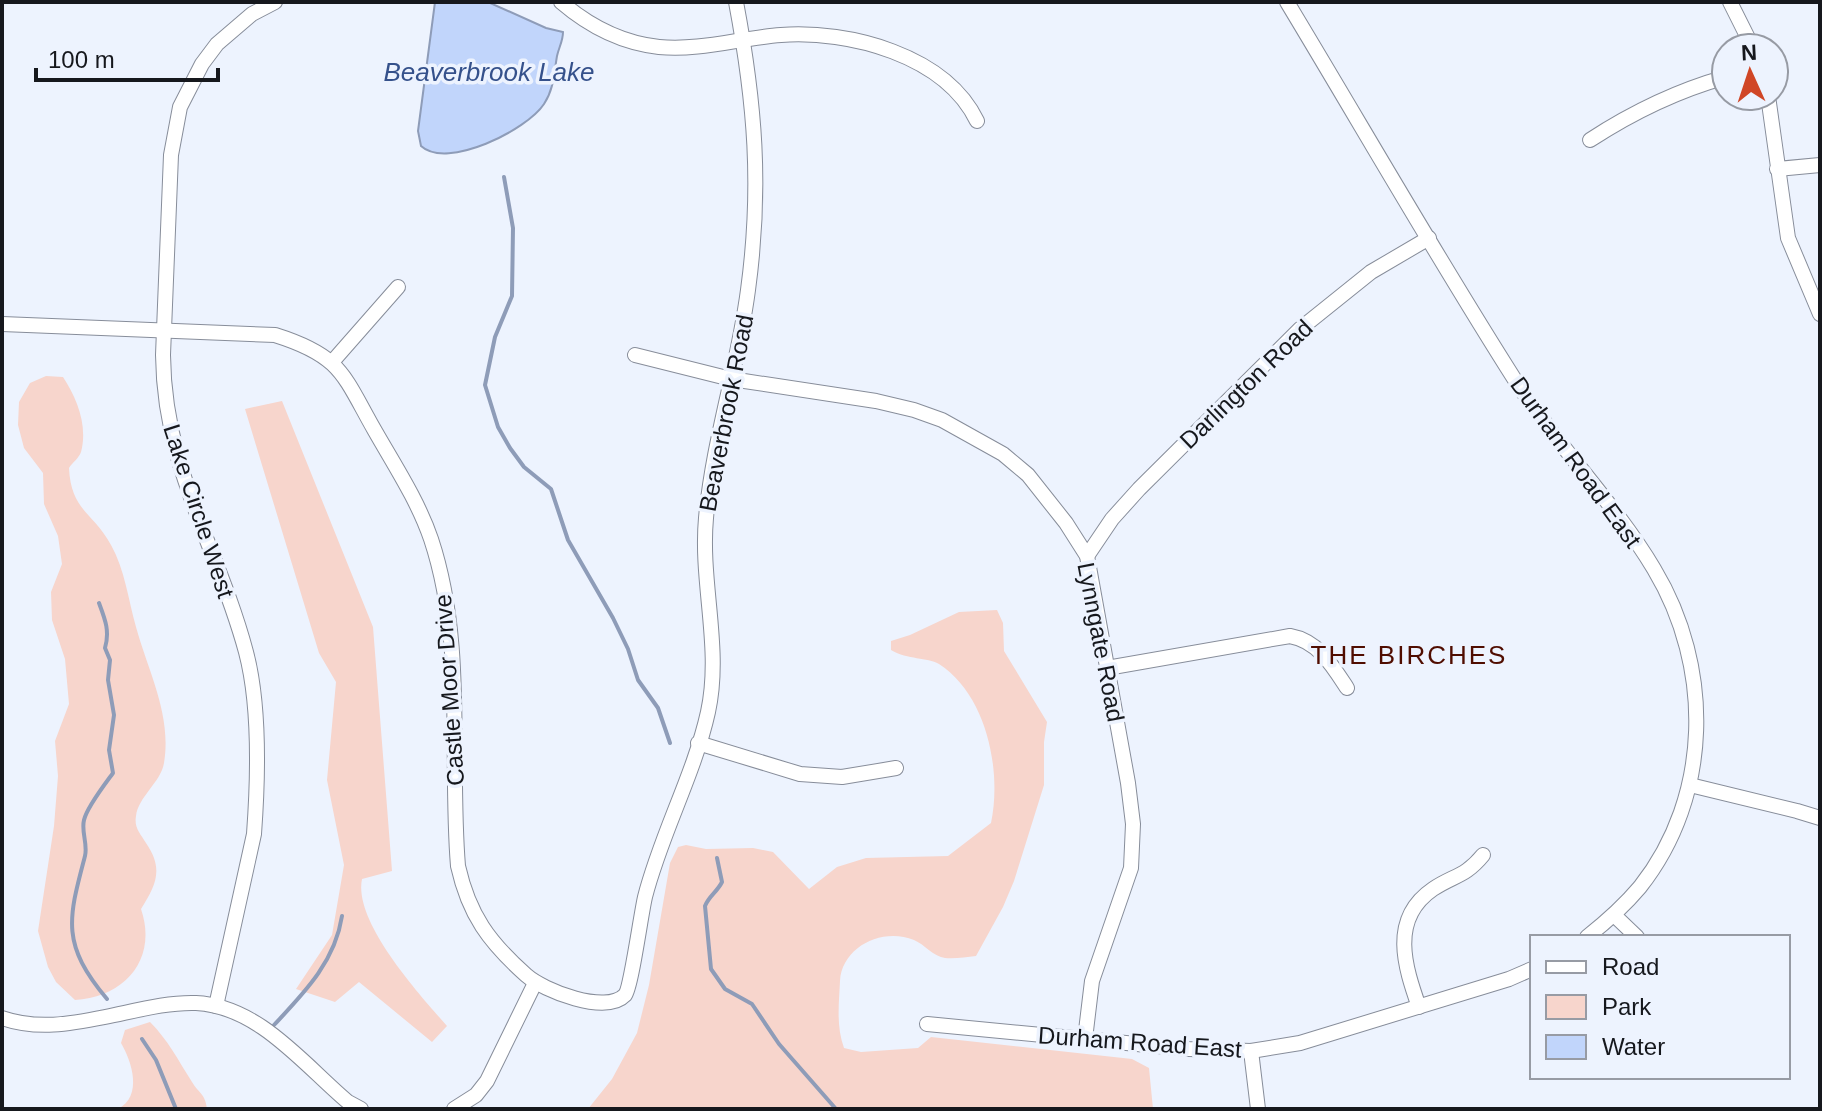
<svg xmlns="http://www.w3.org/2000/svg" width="1822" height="1111" viewBox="0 0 1822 1111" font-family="Arial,sans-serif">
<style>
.green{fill:#f7d5cc}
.water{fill:#c1d5fb;stroke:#8e9cb8;stroke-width:2}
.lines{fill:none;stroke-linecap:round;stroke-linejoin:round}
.stream{stroke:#8e9cb8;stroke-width:4}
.minor-casing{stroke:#878d9a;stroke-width:16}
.minor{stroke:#fff;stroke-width:14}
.labels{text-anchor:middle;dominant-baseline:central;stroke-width:7;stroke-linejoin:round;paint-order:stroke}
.street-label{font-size:24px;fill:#16181d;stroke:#edf3fe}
.water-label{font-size:26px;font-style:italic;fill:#35518b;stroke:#edf3fe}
.neighbourhood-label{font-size:26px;letter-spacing:2px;fill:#500d00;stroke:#edf3fe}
</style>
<rect width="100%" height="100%" fill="#edf3fe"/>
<g class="green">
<path d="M 46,376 L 63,377 C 77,398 88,426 81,452 C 79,458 72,463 69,468 C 71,511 93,512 111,545 C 125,570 128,599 136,627 C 148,671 172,715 164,763 C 161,782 138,797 136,816 C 134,828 140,833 146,843 C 164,869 156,885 141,909 C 158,959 125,997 75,1000 L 56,982 L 48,967 L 38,931 L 54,826 L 58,776 L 55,741 L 69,704 L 65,659 L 52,620 L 51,592 L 62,564 L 58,536 L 44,504 L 43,473 L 24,448 L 18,425 L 19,402 L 30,383 Z"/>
<path d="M 282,401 L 373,627 L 392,871 L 362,879 C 353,922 420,995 447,1026 L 432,1042 L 359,982 L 335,1002 L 296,989 L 332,935 L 344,865 L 327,780 L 336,682 L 319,653 L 245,409 Z"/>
<path d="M 997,610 L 1003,623 L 1004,651 L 1047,722 L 1044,742 L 1044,785 L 1014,881 L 1003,907 L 976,956 C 966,957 955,959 945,958 C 934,957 924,944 914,940 C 882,927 842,947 840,981 C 839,1004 836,1026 844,1048 L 861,1052 L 918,1048 L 931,1037 L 1132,1059 L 1149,1068 L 1153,1109 L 588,1109 L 612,1079 L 637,1033 L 649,985 L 670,863 L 678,847 L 686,845 L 706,849 L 753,848 L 773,852 L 809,889 L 837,867 L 866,858 L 948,856 L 991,823 C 1002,771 987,695 939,664 C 927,657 908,660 891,650 L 891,641 L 910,635 L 959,612 Z"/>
<path d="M 150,1022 C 168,1040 178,1060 192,1082 C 199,1094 205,1093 207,1109 L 118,1109 C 143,1096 132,1062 121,1043 L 125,1030 Z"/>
</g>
<path class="water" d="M 435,2 L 488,2 L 546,28 L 563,32 C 563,41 559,47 557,56 C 554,73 554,89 544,104 C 527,130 447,170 421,146 L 418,131 Z"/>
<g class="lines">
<g class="stream">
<polyline points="504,177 513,228 512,296 495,337 485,385 498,427 510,448 524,467 551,489 568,540 613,618 628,649 638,680 658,708 670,743"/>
<path d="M 99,603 C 105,619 110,631 105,648 L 110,660 L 108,680 L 114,715 L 109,750 L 113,773 C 105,784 87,807 84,820 C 81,832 88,844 85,856 C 68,920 61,944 107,999"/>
<path d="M 717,858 L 722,882 C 717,892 709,896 705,906 L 711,969 L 725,989 L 752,1004 L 779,1044 L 836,1109"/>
<path d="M 274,1025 C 304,993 335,962 342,916"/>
<polyline points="142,1039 156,1060 176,1109"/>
</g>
<defs>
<g id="minor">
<path d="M 561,2 C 589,26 622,43 659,47 C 700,51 740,38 781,35 C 849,30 945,55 977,121"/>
<path d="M 1287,2 C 1363,128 1436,256 1515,380 C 1557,446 1614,502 1654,569 C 1713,667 1712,796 1640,887 C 1624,906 1606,922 1587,937"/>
<polyline points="1730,2 1753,48"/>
<polyline points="1768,96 1788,238 1820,314"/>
<path d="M 1590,140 C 1633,112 1676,91 1726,77"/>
<polyline points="1777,169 1820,165"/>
<path d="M 2,324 L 275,335 C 342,356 343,375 375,431 C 395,466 418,501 431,539 C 466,644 449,758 458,866 C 469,915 489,942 526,975 C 544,991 606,1015 625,995 C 631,988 641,914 645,897 C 661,834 694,775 708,712 C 722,648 700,583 706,518 C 713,440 738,367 748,290 C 762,187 755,103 736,2"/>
<polyline points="635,355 731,379 876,401 914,410 942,420 1003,454 1028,475 1066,523 1087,556 1128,783 1133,824 1131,868 1092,981 1085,1039"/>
<polyline points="333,361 398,287"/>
<polyline points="1087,556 1112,519 1139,489 1300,329 1371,272 1429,238"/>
<path d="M 1107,668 L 1290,636 C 1318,641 1332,665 1347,688"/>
<polyline points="698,743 800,774 842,777 896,768"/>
<polyline points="1690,785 1797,811 1820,818"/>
<polyline points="1614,915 1637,937"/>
<path d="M 216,1006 L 254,834 C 258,780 260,705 246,652 C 218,547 164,470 163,355 L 171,155 L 180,107 L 202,64 L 217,44 L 252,14 L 275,2"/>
<path d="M 1419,1007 C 1405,967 1389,919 1433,889 C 1454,875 1465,877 1483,855"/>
<path d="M 2,1018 C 37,1030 70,1024 105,1017 C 135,1011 166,1002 196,1003 C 259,1006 304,1065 348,1102 L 361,1109"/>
<polyline points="927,1024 1189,1049 1251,1051 1300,1043 1509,979 1532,969"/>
<polyline points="1251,1051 1258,1109"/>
<polyline points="454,1109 476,1095 487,1081 535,983"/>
</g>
</defs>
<use href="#minor" class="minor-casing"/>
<use href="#minor" class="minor"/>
</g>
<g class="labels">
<g class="street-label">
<text transform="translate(1246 384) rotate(-44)">Darlington Road</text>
<text transform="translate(726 413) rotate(-79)">Beaverbrook Road</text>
<text transform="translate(1576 462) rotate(54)">Durham Road East</text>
<text transform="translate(199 511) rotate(72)">Lake Circle West</text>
<text transform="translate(1101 642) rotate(79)">Lynngate Road</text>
<text transform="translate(449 690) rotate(-94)">Castle Moor Drive</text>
<text transform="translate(1140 1042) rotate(4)">Durham Road East</text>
</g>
<g class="water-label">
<text x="489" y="72">Beaverbrook Lake</text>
</g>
<g class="neighbourhood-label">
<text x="1409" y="655">THE BIRCHES</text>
</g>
</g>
<rect width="1822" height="1111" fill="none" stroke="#16181d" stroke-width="8"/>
<rect x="1530" y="935" width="260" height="144" fill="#edf3fe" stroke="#979ba4" stroke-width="2"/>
<rect x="1546" y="961" width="40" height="12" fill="#ffffff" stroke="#979ba4" stroke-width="2"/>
<text x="1602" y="975" font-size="24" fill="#16181d">Road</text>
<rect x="1546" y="995" width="40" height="24" fill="#f7d5cc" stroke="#979ba4" stroke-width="2"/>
<text x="1602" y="1015" font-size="24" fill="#16181d">Park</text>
<rect x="1546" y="1035" width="40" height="24" fill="#c1d5fb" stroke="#979ba4" stroke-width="2"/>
<text x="1602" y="1055" font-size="24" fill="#16181d">Water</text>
<g transform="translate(1750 72) rotate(357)"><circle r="38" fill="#edf3fe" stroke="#979ba4" stroke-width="2"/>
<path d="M0-6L14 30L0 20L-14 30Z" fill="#d04626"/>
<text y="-12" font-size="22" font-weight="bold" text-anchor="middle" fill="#16181d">N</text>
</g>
<path d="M36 68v12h182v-12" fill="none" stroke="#16181d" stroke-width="4"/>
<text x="48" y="68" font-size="24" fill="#16181d" stroke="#edf3fe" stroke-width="6" paint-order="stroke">100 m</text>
</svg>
